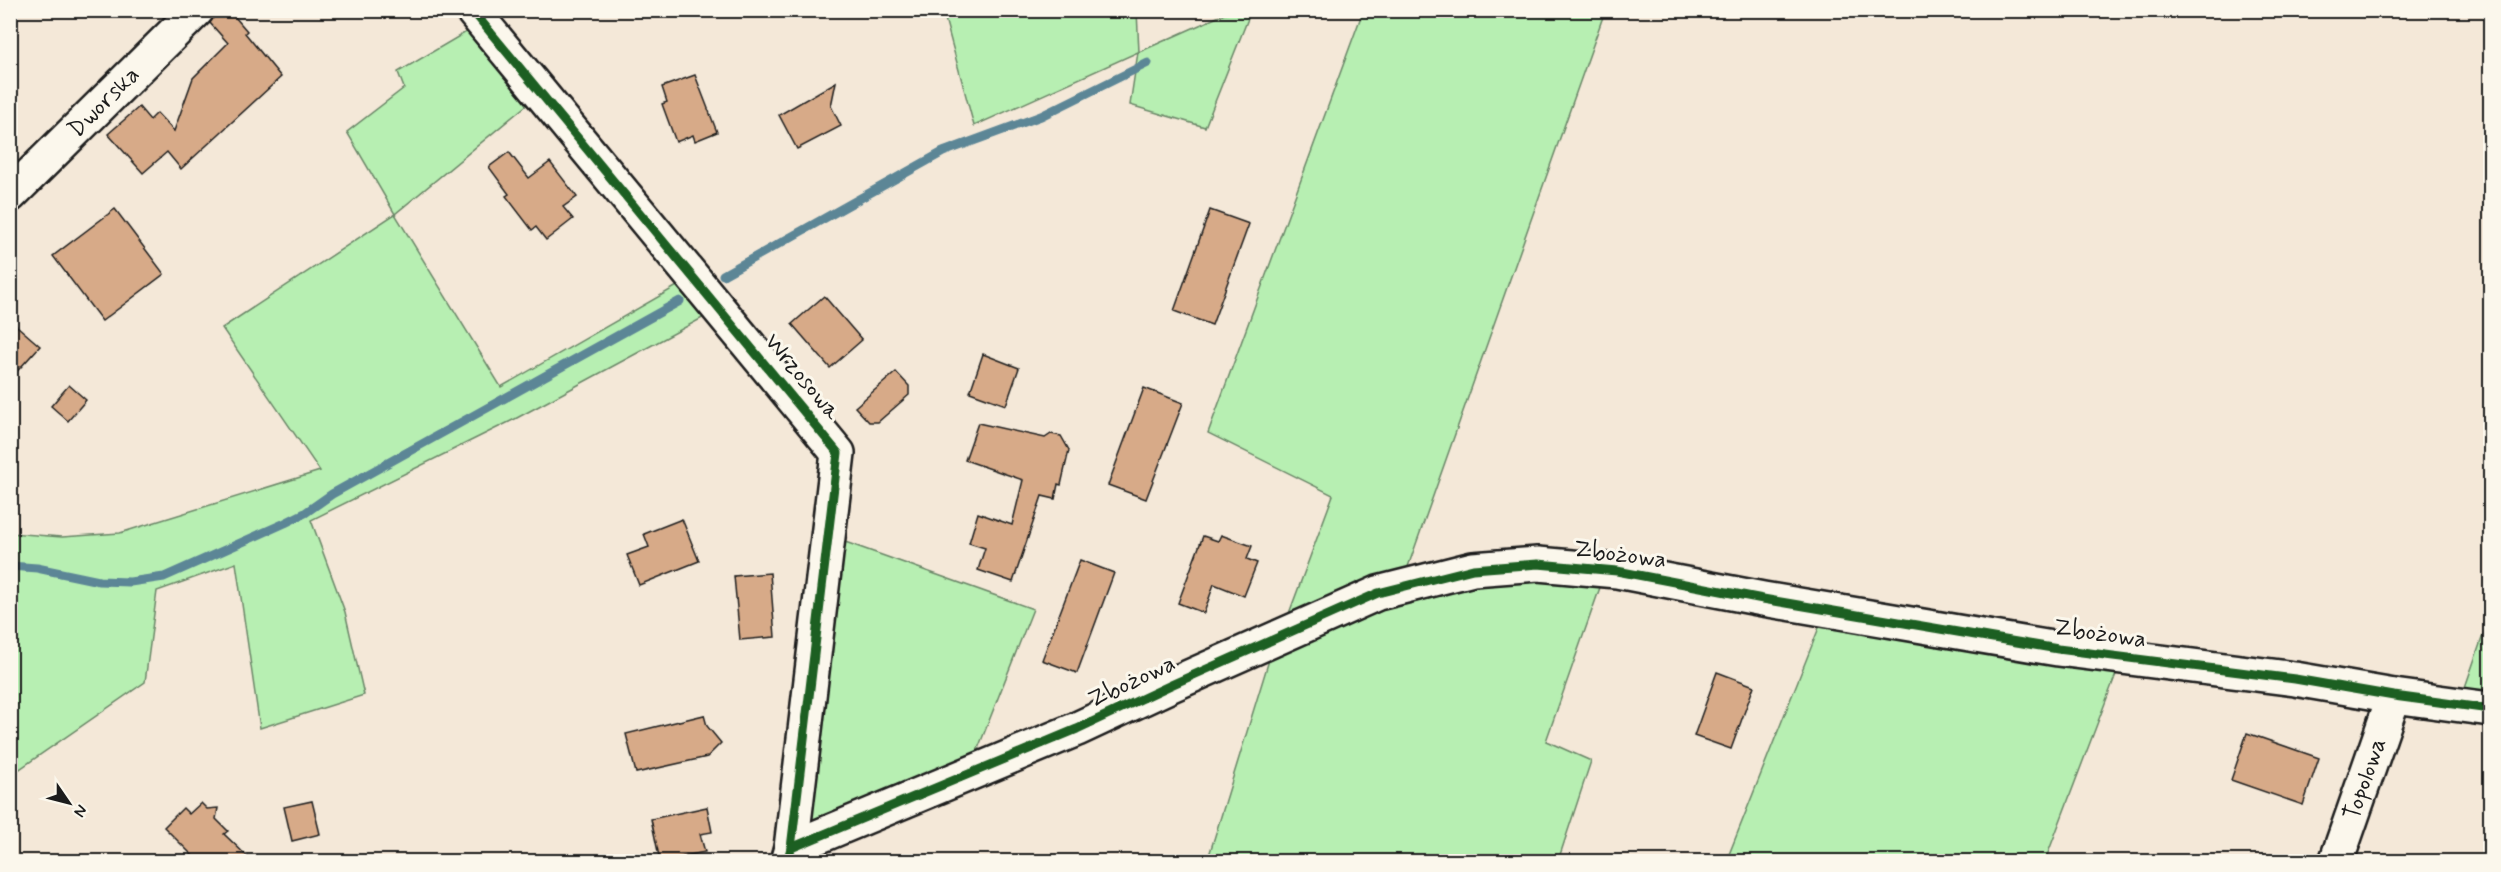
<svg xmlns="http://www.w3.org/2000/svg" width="2501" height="872" viewBox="0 0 2501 872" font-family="Mynerve,sans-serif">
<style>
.green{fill:#b7efb2;stroke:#6a8667;stroke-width:1.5}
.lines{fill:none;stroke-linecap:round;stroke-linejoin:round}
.stream{stroke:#5c8696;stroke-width:9}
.building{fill:#d7aa88;stroke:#1c1c1c;stroke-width:1.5}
.minor-casing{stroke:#1c1c1c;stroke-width:38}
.minor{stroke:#fbf7ec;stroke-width:33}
.cycleway-casing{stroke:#fbf7ec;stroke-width:13}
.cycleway{stroke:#1b5e20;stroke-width:9}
.labels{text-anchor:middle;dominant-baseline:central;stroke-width:6;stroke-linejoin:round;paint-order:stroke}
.street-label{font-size:24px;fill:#1c1c1c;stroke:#fbf7ec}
</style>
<rect width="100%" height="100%" fill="#f4e8d8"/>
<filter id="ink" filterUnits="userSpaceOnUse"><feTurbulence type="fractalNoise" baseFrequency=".0167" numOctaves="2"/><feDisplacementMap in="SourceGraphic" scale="12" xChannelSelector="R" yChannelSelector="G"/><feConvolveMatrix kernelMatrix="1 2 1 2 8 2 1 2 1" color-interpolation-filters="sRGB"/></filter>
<g filter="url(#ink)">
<g class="green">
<polygon points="943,11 1137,11 1139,52 1231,11 1251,11 1205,127 1130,105 1138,52 974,126"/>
<polygon points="1363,11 1605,11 1404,578 1284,627 1333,495 1208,433"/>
<polygon points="473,28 534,99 395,214 501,387 684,282 708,315 515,419 311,520 345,612 364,695 260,728 236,563 157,591 145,682 11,775 10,533 62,537 120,533 320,471 222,328 395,214 347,132 404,88 398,72"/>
<polygon points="834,538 1033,609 974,759 812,825 800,813"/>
<polygon points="1603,579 1546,741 1591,761 1558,861 1207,862 1273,647 1328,623 1475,581"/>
<polygon points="2490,615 2490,700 2462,696"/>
<polygon points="1822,620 1967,651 2118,669 2045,861 1726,862"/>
</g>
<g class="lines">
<g class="stream">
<polyline points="723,275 943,152 1041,116 1148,63"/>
<polyline points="10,566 37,568 99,581 130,582 164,577 285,523 305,513 332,494 680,301"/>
</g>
</g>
<g class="building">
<polygon points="215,10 229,10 247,31 245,33 281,77 181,169 167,152 143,173 108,134 139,107 150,120 157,113 174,131 193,78 228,43 210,23"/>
<polygon points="695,75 717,132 695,141 693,135 676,142 662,104 667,102 662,87"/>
<polygon points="836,82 831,106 841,126 797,149 779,115"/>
<polygon points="509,152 529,178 550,162 577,197 563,207 573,219 546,240 536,227 532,230 506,196 509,194 489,167"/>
<polygon points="115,209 164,274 102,321 53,256"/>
<polygon points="1210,210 1249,224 1212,325 1174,311"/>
<polygon points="824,296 862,340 830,368 792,324"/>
<polygon points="10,320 40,346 10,379"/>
<polygon points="983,354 1019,368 1006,405 970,392"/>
<polygon points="896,372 909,386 909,395 878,422 869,422 855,407"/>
<polygon points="69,385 86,400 68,421 51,406"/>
<polygon points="1144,388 1183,403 1146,499 1108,485"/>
<polygon points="978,423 1045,438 1051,434 1061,436 1069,450 1061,485 1058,484 1055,499 1042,496 1013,582 978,570 985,548 969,543 978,513 1012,525 1023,480 965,460"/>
<polygon points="682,519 699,561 639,585 627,555 649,547 644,534"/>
<polygon points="1221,535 1252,546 1247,559 1257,563 1244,596 1214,584 1204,613 1178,603 1203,536 1218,541"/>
<polygon points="1080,560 1114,573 1077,673 1042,660"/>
<polygon points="770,573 775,637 740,640 734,576"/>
<polygon points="1717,672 1754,686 1731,749 1694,736"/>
<polygon points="704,715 707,726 721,743 707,757 636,773 626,734"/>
<polygon points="2247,733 2319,758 2303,805 2231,780"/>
<polygon points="312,801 320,834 292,841 284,807"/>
<polygon points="201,803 207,809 218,808 216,819 228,831 224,834 252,861 198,861 164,827 183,808 189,814"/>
<polygon points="707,807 712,832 700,834 705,852 660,861 651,819"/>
</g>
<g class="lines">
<defs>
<g id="minor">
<polyline points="472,10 838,453 791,848 787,862"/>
<path id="s1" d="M 10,195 L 197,10"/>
<polyline points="791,848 1077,729 1171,685 1378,593 1473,569 1538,564 1617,571 1763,599 2058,649 2295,679 2394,696 2490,709"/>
<path id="s2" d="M 2336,862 L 2394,696"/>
</g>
</defs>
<use href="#minor" class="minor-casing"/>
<use href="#minor" class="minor"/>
<defs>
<g id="cycleway">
<polyline points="472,10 838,453 791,848 787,862"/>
<polyline points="791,848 1077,729 1171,685 1378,593 1473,569 1538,564 1617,571 1763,599 2058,649 2295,679 2394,696 2490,709"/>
</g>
</defs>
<use href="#cycleway" class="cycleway-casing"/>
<use href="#cycleway" class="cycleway"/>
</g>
</g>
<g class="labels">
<g class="street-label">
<text stroke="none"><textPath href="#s1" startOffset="132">Dworska</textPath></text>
<text transform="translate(802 377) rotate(50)">Wrzosowa</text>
<text transform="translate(1620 555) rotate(7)">Zbożowa</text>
<text transform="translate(2100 634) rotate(8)">Zbożowa</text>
<text transform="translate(1132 682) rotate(-25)">Zbożowa</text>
<text stroke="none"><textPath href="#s2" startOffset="88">Topolowa</textPath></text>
</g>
</g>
<rect width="2501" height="872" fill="none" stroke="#fbf7ec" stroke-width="36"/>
<rect x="18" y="18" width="2465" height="836" fill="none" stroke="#1c1c1c" stroke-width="2" filter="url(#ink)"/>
<g transform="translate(69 803) rotate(125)" stroke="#fbf7ec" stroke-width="4.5" paint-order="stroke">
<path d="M0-4.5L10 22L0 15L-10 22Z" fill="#1c1c1c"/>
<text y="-9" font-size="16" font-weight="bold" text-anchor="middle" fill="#1c1c1c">N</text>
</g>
</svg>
